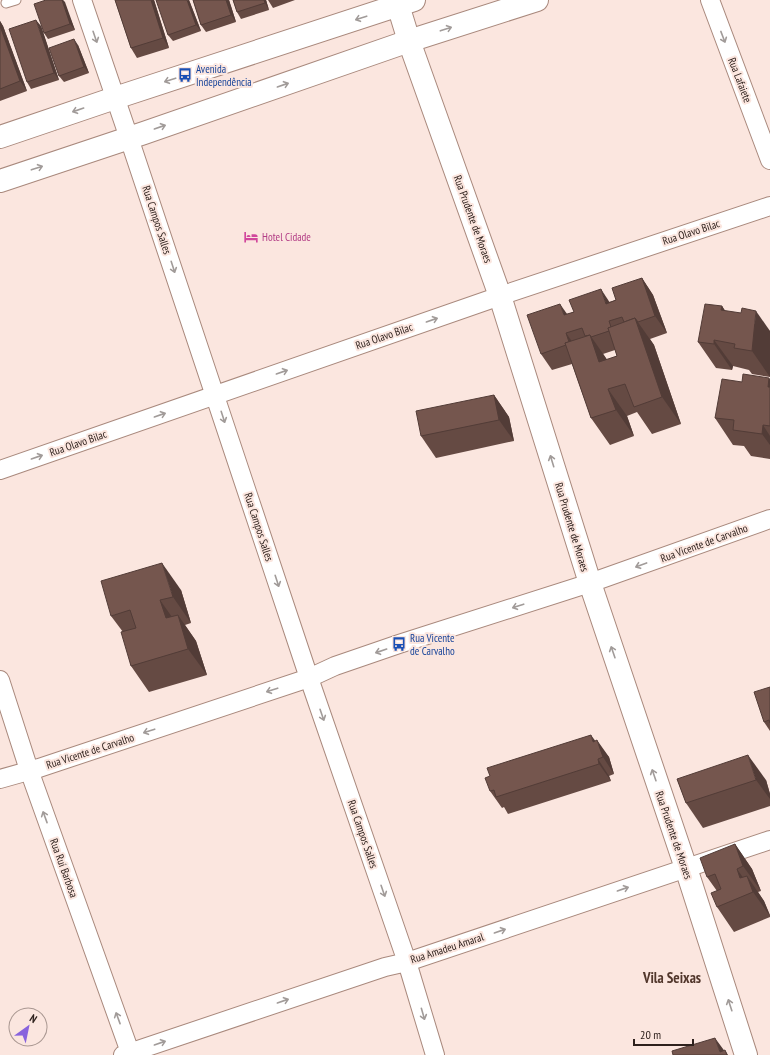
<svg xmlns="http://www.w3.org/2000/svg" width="770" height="1055" viewBox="0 0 770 1055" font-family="'PT Sans Narrow',sans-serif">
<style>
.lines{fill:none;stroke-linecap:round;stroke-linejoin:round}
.service-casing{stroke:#a9897d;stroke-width:11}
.minor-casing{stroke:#a9897d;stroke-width:20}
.secondary-casing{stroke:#a9897d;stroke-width:24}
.primary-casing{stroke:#a9897d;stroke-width:24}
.service{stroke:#fff;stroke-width:9}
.minor{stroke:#fff;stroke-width:18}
.secondary{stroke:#fff;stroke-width:22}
.primary{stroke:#fff;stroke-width:22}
.wall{fill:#654a43;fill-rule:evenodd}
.shaded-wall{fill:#523c37}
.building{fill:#75564e;stroke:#523c37}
.oneway{stroke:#a19b99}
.labels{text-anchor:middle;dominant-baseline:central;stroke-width:4;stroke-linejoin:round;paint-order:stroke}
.transit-label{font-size:11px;fill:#164399;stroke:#fbe6df;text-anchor:start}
.street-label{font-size:11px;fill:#2e211d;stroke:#fbe6df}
.hotel-label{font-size:11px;fill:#b23c85;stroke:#fbe6df;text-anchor:start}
.district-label{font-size:15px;font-weight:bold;fill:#52372c;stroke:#fbe6df}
</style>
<rect width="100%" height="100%" fill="#fbe6df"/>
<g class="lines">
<defs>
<polyline id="service" points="6,3 16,0"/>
<g id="minor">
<polyline points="82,0 129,138 309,678 407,962 435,1055"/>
<polyline points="710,0 770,160"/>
<polyline points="0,470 500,296 770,206"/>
<polyline points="0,680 29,770 131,1055"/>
<polyline points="0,779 39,768 309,678 335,666 399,644 590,583 770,519"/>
<polyline points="123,1055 385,967 407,962 770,840"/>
</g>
<polyline id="secondary" points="398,5 409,41 500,296 590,583 686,868 746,1055"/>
<g id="primary">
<polyline points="0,137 115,98 414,0"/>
<polyline points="0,181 144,133 409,41 537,0"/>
</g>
</defs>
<use href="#service" class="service-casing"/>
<use href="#minor" class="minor-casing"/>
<use href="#secondary" class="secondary-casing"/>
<use href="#primary" class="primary-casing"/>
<use href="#service" class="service"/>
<use href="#minor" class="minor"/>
<use href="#secondary" class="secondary"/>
<use href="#primary" class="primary"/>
</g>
<g class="wall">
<polygon points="46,0 63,0 75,30 48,39 44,33"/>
<polygon points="115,0 154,0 169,48 137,58 131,48"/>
<polygon points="189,0 201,31 173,41 168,35"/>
<polygon points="193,0 229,0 236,22 206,32 201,25"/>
<polygon points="233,0 266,0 269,10 241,19 237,12"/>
<polygon points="268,0 295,0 273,8"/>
<polygon points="0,21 3,26 27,91 0,101"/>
<polygon points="41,26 59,80 31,89 27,82"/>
<polygon points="78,45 89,73 64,82 59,76"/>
<path d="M 642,278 L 653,295 L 667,333 L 650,339 L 654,345 L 681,424 L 652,434 L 637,412 L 627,416 L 634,436 L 610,445 L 591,418 L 572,364 L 552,370 L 541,354 L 567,314 L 616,300 ZM 615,350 L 617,356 L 607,360 L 603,354 Z"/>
<polygon points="722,306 725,311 770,331 770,377 752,374 749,370 733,366 732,370 716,368 698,342"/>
<polygon points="770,379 770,459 751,456 744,446 733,445 715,418 742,382"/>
<polygon points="494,395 509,417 514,441 436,458 421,436"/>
<polygon points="181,590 191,623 185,625 196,641 207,675 149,692 131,666 123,632 111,616"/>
<polygon points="770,687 770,731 764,722"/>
<polygon points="595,741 609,757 614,774 609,776 611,781 508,814 504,807 502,808 490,791"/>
<polygon points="677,779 766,780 770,794 770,806 703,828 686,803"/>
<polygon points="735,844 752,869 761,891 758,892 764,901 770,915 770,917 734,932 717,907 717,891 707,877"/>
</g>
<g class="shaded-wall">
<polygon points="62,0 63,0 65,2 75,30 70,24"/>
<polygon points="151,0 154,0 169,48 163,38"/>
<polygon points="187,0 189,0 201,31 196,25"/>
<polygon points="226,0 229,0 236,22 231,15"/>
<polygon points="264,0 266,0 269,10 265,3"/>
<polygon points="36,20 41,26 59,80 54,73"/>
<polygon points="0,21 3,26 27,91 20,81 0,26"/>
<polygon points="74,39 78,45 89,73 84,67"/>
<polygon points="642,278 653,295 667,333 655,316"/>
<polygon points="601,289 612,306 606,304"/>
<polygon points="560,304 572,321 564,315"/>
<polygon points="722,306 740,333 721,310"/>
<polygon points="756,311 770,331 770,377 752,351"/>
<polygon points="635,318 654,345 681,424 662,397"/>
<polygon points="566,333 578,350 570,344"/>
<polygon points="590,335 608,361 599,362"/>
<polygon points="714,340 733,366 732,370 714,344"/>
<polygon points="769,378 770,379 770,389 768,387"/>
<polygon points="608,389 627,416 634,436 616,410"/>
<polygon points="494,395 509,417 514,441 499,420"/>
<polygon points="763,425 770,436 770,445 762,434"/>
<polygon points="162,563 181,590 191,623 173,597"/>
<polygon points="160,600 179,627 166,618"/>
<polygon points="178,615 196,641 207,675 188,649"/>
<polygon points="591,735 599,746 597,740 609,757 614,774 603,757 593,742"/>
<polygon points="748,755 766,780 770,794 770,799 756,780"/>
<polygon points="598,759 609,776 611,781 599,764"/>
<polygon points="735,844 752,869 761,891 743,866"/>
<polygon points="737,869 753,892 740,878"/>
<polygon points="747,876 764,901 770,916 753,892"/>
<polygon points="715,1038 726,1053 725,1050 728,1055 722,1055 720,1052"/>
</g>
<g class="building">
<polygon points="46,0 62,0 70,24 44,33 34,4"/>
<polygon points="115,0 151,0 163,38 131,48"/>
<polygon points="156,0 187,0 196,25 168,35"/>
<polygon points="193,0 226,0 231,15 201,25"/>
<polygon points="233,0 264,0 265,3 237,12"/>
<polygon points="36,20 54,73 27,82 9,29"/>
<polygon points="0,26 20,81 0,89"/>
<polygon points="74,39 84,67 59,76 49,48"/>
<polygon points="642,278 655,316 638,322 635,318 624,322 622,317 609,321 611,327 608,328 609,331 591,337 590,335 585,336 582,328 566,333 569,342 565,343 566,345 541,354 527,315 560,304 564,315 574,312 569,300 601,289 606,304 616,300 612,288"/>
<polygon points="705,304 722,306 721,310 741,313 742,308 756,311 752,351 734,348 735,344 714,340 714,344 698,342"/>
<polygon points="635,318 662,397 634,407 625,384 608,389 616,410 591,418 565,343 590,335 599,362 617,356 608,328"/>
<polygon points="743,374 769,378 768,387 770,387 770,426 763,425 762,434 733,430 734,420 715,418 722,379 742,382"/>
<polygon points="494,395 499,420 421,436 416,411"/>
<polygon points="162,563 173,597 160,600 166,618 178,615 188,649 131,666 121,632 136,628 130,610 111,616 101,581"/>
<polygon points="770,687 770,723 769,720 764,722 754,692"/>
<polygon points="591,735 593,742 597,740 603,757 598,759 599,764 496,797 494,790 490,791 485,778 490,776 487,768"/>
<polygon points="748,755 756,780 686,803 677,779"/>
<polygon points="735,844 743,866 737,869 740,878 747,876 753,892 717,907 711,893 721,889 715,874 707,877 700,858"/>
<polygon points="715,1038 720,1052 725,1050 727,1055 673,1055 672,1051"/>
</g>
<defs><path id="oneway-shaft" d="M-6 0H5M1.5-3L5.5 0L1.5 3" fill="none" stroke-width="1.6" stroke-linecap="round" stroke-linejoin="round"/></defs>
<g class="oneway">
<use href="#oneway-shaft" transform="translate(361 18) rotate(162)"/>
<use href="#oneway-shaft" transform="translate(446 29) rotate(-18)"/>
<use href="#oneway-shaft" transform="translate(95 37) rotate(71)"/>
<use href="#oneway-shaft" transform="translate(723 37) rotate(69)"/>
<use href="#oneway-shaft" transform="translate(170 80) rotate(162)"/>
<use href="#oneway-shaft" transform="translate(283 85) rotate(-19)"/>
<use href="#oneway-shaft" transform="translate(78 110) rotate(161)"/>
<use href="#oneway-shaft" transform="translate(160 127) rotate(-19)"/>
<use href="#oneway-shaft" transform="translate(37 168) rotate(-18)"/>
<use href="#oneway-shaft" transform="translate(173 267) rotate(72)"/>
<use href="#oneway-shaft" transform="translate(432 320) rotate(-19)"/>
<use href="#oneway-shaft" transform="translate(282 372) rotate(-19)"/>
<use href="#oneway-shaft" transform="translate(160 415) rotate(-19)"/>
<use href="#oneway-shaft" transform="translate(223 417) rotate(72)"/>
<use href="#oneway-shaft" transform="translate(37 457) rotate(-19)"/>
<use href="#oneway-shaft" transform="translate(552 461) rotate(-107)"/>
<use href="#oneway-shaft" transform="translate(641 565) rotate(160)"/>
<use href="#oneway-shaft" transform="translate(277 581) rotate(72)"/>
<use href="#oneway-shaft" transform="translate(518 606) rotate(162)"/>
<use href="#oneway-shaft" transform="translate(381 651) rotate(161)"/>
<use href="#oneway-shaft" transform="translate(613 652) rotate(-109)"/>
<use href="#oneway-shaft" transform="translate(272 690) rotate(162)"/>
<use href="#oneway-shaft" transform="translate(322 715) rotate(71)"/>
<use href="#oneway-shaft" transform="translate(149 731) rotate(162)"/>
<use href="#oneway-shaft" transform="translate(654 775) rotate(-109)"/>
<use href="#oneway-shaft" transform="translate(45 817) rotate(-110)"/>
<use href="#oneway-shaft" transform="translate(623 889) rotate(-19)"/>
<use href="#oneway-shaft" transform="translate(383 891) rotate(71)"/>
<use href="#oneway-shaft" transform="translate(500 931) rotate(-19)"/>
<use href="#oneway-shaft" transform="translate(283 1001) rotate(-19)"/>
<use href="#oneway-shaft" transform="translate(730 1005) rotate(-108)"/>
<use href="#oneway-shaft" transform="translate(423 1014) rotate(74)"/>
<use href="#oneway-shaft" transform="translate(118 1018) rotate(-110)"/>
<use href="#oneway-shaft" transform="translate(160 1043) rotate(-19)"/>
</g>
<defs>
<symbol id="bus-bare" viewBox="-9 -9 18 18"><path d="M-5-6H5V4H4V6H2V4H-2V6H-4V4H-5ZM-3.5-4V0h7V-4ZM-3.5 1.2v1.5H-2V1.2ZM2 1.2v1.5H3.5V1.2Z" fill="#1a4fb4" stroke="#fbe6df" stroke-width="2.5" paint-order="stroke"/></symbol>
<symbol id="hotel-bare" viewBox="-9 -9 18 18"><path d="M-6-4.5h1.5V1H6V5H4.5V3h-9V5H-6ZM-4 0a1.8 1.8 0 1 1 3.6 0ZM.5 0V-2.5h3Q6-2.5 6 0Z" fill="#d1479c" stroke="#fbe6df" stroke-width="2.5" paint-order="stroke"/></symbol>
</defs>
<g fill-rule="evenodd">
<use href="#bus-bare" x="175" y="65" width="20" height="20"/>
<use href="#hotel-bare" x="241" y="227" width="20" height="20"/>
<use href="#bus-bare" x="389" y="634" width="20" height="20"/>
</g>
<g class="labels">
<g class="transit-label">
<text x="196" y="69">Avenida<tspan x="196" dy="13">Independência</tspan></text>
<text x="410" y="638">Rua Vicente<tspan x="410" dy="13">de Carvalho</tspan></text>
</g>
<g class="street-label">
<text transform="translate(740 80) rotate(69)">Rua Lafaiete</text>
<text transform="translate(473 219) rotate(70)">Rua Prudente de Moraes</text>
<text transform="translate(157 220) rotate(72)">Rua Campos Salles</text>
<text transform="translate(691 232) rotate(-18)">Rua Olavo Bilac</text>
<text transform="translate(384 336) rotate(-19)">Rua Olavo Bilac</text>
<text transform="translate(78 443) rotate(-19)">Rua Olavo Bilac</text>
<text transform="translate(259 527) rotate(72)">Rua Campos Salles</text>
<text transform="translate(572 527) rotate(73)">Rua Prudente de Moraes</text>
<text transform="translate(704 543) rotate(-20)">Rua Vicente de Carvalho</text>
<text transform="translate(90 751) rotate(-18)">Rua Vicente de Carvalho</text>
<text transform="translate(363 834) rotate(71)">Rua Campos Salles</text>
<text transform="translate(674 835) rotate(71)">Rua Prudente de Moraes</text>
<text transform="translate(64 868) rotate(70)">Rua Rui Barbosa</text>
<text transform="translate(447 948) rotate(-18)">Rua Amadeu Amaral</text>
</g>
<g class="hotel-label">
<text x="262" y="237">Hotel Cidade</text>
</g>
<g class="district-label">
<text x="672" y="977">Vila Seixas</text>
</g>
</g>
<g transform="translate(28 1027) rotate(33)"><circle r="19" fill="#fbe6df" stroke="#a99791"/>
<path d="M0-3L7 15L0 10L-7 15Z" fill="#8863dd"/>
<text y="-6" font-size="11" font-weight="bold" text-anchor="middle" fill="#2e211d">N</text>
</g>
<path d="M634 1039v6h59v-6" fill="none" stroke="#2e211d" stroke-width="2"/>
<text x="640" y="1039" font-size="12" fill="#2e211d" stroke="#fbe6df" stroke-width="3" paint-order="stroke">20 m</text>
</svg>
